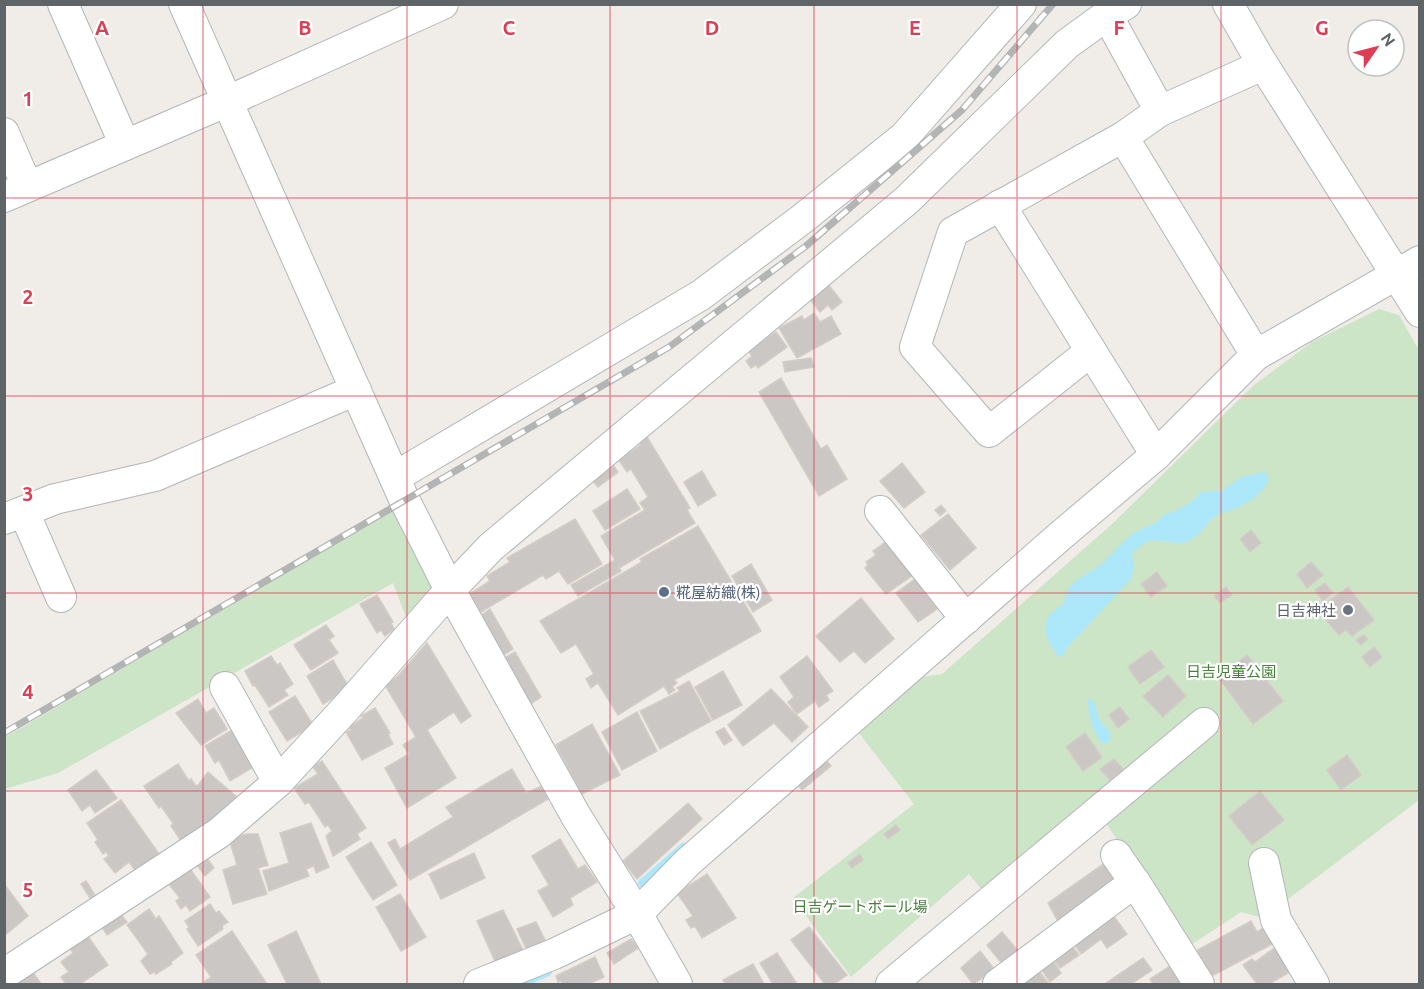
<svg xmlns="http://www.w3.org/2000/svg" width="1424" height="989" viewBox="0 0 1424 989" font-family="Ubuntu,'Noto Sans JP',sans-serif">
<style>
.green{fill:#cce5c6}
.water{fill:#ade8fa}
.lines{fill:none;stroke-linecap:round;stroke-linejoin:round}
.stream{stroke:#ade8fa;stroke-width:8}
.building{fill:#cbc7c4;stroke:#d4cdc6;stroke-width:1.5}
.minor-casing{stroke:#b2b6b8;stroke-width:32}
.minor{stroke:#fff;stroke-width:30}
.rail-casing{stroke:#b3b4b4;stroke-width:7}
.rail{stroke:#fff;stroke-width:4.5;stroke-dasharray:14;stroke-linecap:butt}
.grid{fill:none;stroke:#de3e54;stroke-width:1.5;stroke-opacity:0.55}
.service-dot{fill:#5c6f8a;stroke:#fff;stroke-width:2}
.worship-dot{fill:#6b7280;stroke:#fff;stroke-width:2}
.labels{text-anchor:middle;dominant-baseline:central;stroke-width:4.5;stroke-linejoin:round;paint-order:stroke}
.service-label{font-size:15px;fill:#4e5e75;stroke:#fff;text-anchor:start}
.worship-label{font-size:15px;fill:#5b616d;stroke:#fff;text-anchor:end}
.park-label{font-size:15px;fill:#46813b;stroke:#fff}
.grid-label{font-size:20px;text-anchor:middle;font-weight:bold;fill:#de3e54;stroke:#fff;stroke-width:4.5;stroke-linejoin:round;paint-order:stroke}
</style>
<rect width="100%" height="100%" fill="#f0ece7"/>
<g class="green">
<polygon points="1379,309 1399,315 1420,352 1419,800 1263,918 1241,912 1186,948 1092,801 982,890 969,874 851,977 793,898 914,804 858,732 916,678 942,674 1111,525 1254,385 1312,342"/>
<polygon points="400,505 443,593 409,625 393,583 58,773 5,789 4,738"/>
</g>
<g class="water">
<path d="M 1265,472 L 1269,479 C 1264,492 1248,504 1234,509 C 1228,512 1222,512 1217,515 C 1206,522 1201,536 1189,541 C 1176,547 1160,537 1147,542 C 1142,544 1137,549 1132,553 L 1134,568 L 1131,579 L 1068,647 L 1062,657 L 1058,656 C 1049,644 1040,630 1049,616 C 1052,611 1060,607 1064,603 C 1066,579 1090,575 1105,561 C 1115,551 1123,540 1136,532 C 1145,527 1158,524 1163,515 C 1176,511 1193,504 1200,492 L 1221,491 L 1243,476 Z"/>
<path d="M 1090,698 L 1095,704 L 1099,719 L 1111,733 L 1109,742 L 1102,744 C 1092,731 1089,717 1088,700 Z"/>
</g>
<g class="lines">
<g class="stream">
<polyline points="642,883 683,847"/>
<polyline points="521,984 548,972"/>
</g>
</g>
<g class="building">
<polygon points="827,283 842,302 832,310 828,305 820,312 809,298"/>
<polygon points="814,313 820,322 831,316 841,334 797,358 779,328 802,316 804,320"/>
<polygon points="776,332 787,347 758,368 756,365 751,368 746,361 752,356 748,350"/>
<polygon points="811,358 814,367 785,372 783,362"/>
<polygon points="781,378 821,449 827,445 847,479 819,496 759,392"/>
<polygon points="647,437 690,508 687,510 695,523 619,568 621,571 578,596 571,585 615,560 601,536 645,510 640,503 648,497 631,469 627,472 619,460 641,445 638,442"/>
<polygon points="902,463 925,492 904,508 880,481"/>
<polygon points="613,465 618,472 598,487 592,480"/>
<polygon points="702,471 716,495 698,506 684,482"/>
<polygon points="627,489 640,509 605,530 593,511"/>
<polygon points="941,505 946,511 940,516 935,510"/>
<polygon points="948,514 976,548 950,570 921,535"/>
<polygon points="575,519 602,564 568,584 559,571 546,579 543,575 479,613 468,595 490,581 487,576 510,562 507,558"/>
<polygon points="698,526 761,631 674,680 677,683 672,687 675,690 669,694 664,686 618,715 598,683 591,688 586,679 594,674 576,644 561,653 540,621 642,562 640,559"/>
<polygon points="1251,530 1261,543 1250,552 1240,539"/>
<polygon points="887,541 913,575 886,594 865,568 868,565 866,562 876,555 873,551"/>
<polygon points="1311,562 1323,575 1307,588 1297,574"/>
<polygon points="751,564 772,600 753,612 732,576"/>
<polygon points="1157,572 1167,586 1151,597 1141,584"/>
<polygon points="915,579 937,609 918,622 896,593"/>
<polygon points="1325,583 1333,593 1323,601 1315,590"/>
<polygon points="1226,587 1232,595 1220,603 1214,596"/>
<polygon points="1348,587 1374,620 1352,636 1346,630 1339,635 1326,620 1334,615 1325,604"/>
<polygon points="377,595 393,622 391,623 394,629 385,636 381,630 377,633 360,604"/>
<polygon points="861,598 894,639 865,663 854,651 840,662 816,636"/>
<polygon points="490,609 513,649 502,656 480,616"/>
<polygon points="326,625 334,636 329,640 338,653 311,670 294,645"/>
<polygon points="1364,635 1368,639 1361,645 1356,640"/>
<polygon points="427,643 471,716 461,723 454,712 427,730 456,778 407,808 385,768 409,754 403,745 416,737 385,685 398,676"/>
<polygon points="1374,647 1382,657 1370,667 1362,657"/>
<polygon points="1151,650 1164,667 1140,684 1128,667"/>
<polygon points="515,652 541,697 529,705 503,659"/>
<polygon points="1247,655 1283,701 1253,724 1218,677"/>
<polygon points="271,656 277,665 280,663 293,684 284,690 288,695 269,707 255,685 253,686 245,671"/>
<polygon points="807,656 833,691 826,695 829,700 819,707 815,701 797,714 788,702 794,697 780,677"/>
<polygon points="333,660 348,686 339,691 340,694 323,704 307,676"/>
<polygon points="723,671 742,705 713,720 695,687"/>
<polygon points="1168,675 1186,696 1163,717 1143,696"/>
<polygon points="689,681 711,721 660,749 640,711 680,691 677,688"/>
<polygon points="771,689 808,727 792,742 774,723 743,746 728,725"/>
<polygon points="295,696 313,725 287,741 269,712"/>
<polygon points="198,699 206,713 214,708 227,729 201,745 176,713"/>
<polygon points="1120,707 1129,719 1118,728 1109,715"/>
<polygon points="375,708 390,733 388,734 393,744 362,760 346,732 351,730 349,727 363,718 361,716"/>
<polygon points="637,712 657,751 622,770 602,732"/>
<polygon points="592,724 620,775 582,794 556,745"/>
<polygon points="724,728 732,740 724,745 716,732"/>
<polygon points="232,730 255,766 230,781 219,760 215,763 205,746"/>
<polygon points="1085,733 1102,757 1083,771 1066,747"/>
<polygon points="1347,755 1361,775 1341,790 1327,770"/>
<polygon points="1114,759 1124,770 1110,780 1100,769"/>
<polygon points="826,760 831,766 802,790 798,785"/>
<polygon points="322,761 366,828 357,834 360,839 333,856 326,836 332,831 328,825 325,827 309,802 305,804 294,788 318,774 313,767"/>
<polygon points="178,764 189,781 191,779 196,786 199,784 208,772 237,797 226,811 181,841 171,826 173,823 161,806 159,808 144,786"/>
<polygon points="512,769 526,793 542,786 548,799 410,880 388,843 395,839 400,849 453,817 446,807"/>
<polygon points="96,770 117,798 95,813 90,805 82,811 68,790"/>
<polygon points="1260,791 1284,820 1252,845 1229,816"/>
<polygon points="121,800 159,854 135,870 129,862 115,873 104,859 109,856 106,852 103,854 95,842 98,840 87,823"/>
<polygon points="688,803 702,819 637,879 623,861"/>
<polygon points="311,823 329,867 316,873 314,866 306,869 309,876 269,891 263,871 289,863 280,833"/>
<polygon points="896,825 900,830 888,839 884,834"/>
<polygon points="247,834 258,834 268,865 258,868 267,894 233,904 223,870 237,865 229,839"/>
<polygon points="560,839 578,869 585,865 597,882 570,898 573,905 553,917 538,891 549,885 532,856"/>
<polygon points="371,842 397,885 373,900 346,857"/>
<polygon points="203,853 214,868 205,876 193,860"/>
<polygon points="474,853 485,878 441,899 429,874"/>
<polygon points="860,854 863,860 852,868 848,863"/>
<polygon points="1109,860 1122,880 1060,925 1048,903"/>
<polygon points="188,866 210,897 190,911 186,905 181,909 176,901 180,898 167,882"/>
<polygon points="707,874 736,918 702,938 695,926 691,928 686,920 693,916 677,893"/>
<polygon points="86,881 95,895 90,898 81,884"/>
<polygon points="4,884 28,916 4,936"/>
<polygon points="400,894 426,937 401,951 376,907"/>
<polygon points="210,904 216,913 219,911 228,922 222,926 223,929 198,946 187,929 189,927 185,921"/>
<polygon points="149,909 156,919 159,916 183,953 171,962 172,964 156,974 154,972 150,974 141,961 148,954 127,925"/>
<polygon points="503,910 526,956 498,968 477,921"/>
<polygon points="1109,910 1127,934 1107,948 1101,939 1081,954 1070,938"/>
<polygon points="118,911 127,922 107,935 100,924"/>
<polygon points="1251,921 1257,932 1265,927 1274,943 1208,978 1194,952"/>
<polygon points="536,922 547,944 528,953 517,929"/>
<polygon points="809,927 847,975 834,984 825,984 791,940"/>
<polygon points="232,931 267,984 205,984 204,982 211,977 196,955"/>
<polygon points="296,931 321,984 287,984 268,945"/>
<polygon points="1002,932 1020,953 1003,965 987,945"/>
<polygon points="87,935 108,965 80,984 66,984 61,977 69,972 61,962 73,953 70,948"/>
<polygon points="631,939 638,948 614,964 607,953"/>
<polygon points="1068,941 1079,955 1060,968 1050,954"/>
<polygon points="1280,944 1295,969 1269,984 1257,984 1243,965 1252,959 1255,962"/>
<polygon points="980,951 995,970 973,984 961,968"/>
<polygon points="777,953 797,984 773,984 760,963"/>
<polygon points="1049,954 1061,973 1050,982 1037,963"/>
<polygon points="595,957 604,977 588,984 563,984 561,981 558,982 556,976"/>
<polygon points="1143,958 1152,970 1131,984 1106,983"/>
<polygon points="753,964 764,984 726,984 723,980"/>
<polygon points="1173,964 1186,984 1153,984 1150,979"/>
<polygon points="1035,966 1049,984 1028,984 1021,975"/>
<polygon points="32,971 41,984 13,984"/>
</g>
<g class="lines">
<defs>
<g id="minor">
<polyline points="63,4 125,145"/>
<polyline points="184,4 404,499 450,590 576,816 637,914 677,984"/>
<polyline points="1228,4 1259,58 1420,312"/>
<polyline points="1107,15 1160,111"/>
<polyline points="4,133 27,186"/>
<polyline points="1123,137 1256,355"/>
<polyline points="4,197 228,101 443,4"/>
<polyline points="1000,205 1156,455"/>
<polyline points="1091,351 989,432 915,347 953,232 1123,137 1160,111 1263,65"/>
<polyline points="395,477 701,295 802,219 904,137 1021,4"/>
<polyline points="880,511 966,619"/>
<polyline points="24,512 61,597"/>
<polyline points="4,519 55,499 155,476 356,390"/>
<polyline points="225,687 278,782"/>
<polyline points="1116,855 1140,890 1199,984"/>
<polyline points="1264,863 1276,920 1314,984"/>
<polyline points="4,974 219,833 278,782 347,707 450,590 491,547 907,200 1067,44 1107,15 1126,4"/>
<polyline points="479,984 554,954 637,914 688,862 1059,537 1156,455 1256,355 1420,261"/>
<polyline points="891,984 1204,723"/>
<polyline points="998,984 1135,882"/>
</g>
</defs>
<use href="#minor" class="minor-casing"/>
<use href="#minor" class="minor"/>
<defs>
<polyline id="rail" points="4,733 669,347 806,246 962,110 1053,4"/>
</defs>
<use href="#rail" class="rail-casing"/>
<use href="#rail" class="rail"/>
</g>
<path class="grid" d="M 203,4 L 203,984M 407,4 L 407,984M 610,4 L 610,984M 814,4 L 814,984M 1017,4 L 1017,984M 1221,4 L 1221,984M 4,198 L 1420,198M 4,396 L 1420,396M 4,593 L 1420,593M 4,791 L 1420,791"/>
<circle class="service-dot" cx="664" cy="592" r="6"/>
<circle class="worship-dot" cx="1348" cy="610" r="6"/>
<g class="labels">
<g class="service-label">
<text x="676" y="592">糀屋紡織(株)</text>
</g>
<g class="worship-label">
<text x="1336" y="610">日吉神社</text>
</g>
<g class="park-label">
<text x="1231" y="671">日吉児童公園</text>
<text x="860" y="906">日吉ゲートボール場</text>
</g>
</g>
<g class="grid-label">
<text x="102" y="35">A</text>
<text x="305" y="35">B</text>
<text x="509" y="35">C</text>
<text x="712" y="35">D</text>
<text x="915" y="35">E</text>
<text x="1119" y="35">F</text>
<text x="1322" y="35">G</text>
<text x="28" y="106">1</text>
<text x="28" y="304">2</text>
<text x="28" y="501">3</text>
<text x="28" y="699">4</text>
<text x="28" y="897">5</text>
</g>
<rect width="1424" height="989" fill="none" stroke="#5f6466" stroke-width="12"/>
<g transform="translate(1376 48) rotate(55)"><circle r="28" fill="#ffffff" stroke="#bfc1c2" stroke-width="1.5"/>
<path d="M0-4.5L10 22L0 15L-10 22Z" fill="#de3e54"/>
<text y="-9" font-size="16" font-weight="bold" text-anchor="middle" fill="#5f6466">N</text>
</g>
</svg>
